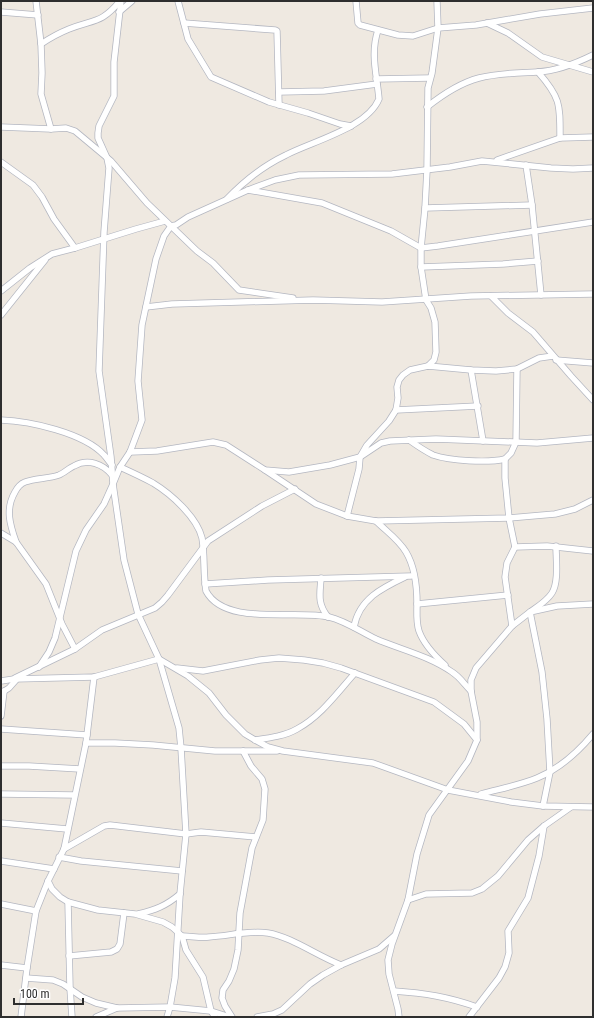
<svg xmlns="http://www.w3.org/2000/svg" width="594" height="1018" viewBox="0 0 594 1018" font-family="'Roboto Condensed',sans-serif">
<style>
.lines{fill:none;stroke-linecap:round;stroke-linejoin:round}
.minor-casing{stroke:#b4b7c1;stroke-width:7}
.minor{stroke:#fff;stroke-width:5.5}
</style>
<rect width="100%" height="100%" fill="#efe9e1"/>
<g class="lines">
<defs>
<g id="minor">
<polyline points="36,1 41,44 42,73 41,94 51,129"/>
<polyline points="178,1 188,39 211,77 269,102 308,113 340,124 351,126"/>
<polyline points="356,1 358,23 360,25 398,35 413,36 438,28 476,25 540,14 593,8"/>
<polyline points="1,12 38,15"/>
<polyline points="119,12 132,1"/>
<polyline points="184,23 275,30 277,31 279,105"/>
<polyline points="487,23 508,33 542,57 593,72"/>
<path d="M 41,44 C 50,38 59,33 69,29 C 94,19 101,24 120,1"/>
<path d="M 538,72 C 561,98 560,105 560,138"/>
<polyline points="376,79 430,78"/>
<polyline points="279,92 324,91 377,84"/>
<path d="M 427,107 C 442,95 460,83 479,78 C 498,73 517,73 537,72 C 557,71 575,64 593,55"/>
<polyline points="1,127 51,129 66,128 75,131 111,161 147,203 197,251 213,263 239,290 293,298"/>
<polyline points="497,160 560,138 593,137"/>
<polyline points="1,162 33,185 42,197 54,219 75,248"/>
<polyline points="526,165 532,205 541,295"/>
<polyline points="248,190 322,203 391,231 421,248 438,246 593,222"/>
<path d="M 227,199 C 244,181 263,166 286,155 C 313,141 367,128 379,99 C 377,75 370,54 378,30"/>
<polyline points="425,208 532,205"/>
<polyline points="421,267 503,264 538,261"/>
<polyline points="1,291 30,268 52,254 75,248 136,229 165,221"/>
<polyline points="491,296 508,313 533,332 571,376 593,400"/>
<polyline points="146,307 172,304 313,300 382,302 471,296 593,294"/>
<polyline points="1,315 45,260"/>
<polyline points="556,360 593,363"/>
<polyline points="428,366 434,360 436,352 435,322 431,308 426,300 421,267 421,248 425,208 427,170 428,88 432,73 438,28 437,1"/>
<polyline points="471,370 483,441"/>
<polyline points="396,410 478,406"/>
<path d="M 1,420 C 30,421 84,433 104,455 C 107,458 109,462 112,465"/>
<path d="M 409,440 C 416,445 425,451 433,455 C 450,461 488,463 505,459 L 511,453 L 516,442 L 517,369"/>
<polyline points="130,452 157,451 213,442 226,445 265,470 289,472 330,465 360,457 381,443 390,441 436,439 537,443 593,438"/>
<polyline points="505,459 505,478 509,518 515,547 507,563 505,577 512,626"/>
<path d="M 120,467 C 131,472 142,477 153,483 C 171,494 197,517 202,538 C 205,555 203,573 206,591 C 225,627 297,609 329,617 C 346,621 361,632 376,639 C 402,650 429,656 452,672 C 459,676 465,685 471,691"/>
<polyline points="265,470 316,504 347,516 376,521 509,518 555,514 575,509 593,500"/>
<polyline points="347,516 359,469 360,457 367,445 389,421 396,410 398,398 397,387 399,380 403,375 410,370 428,366 471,370 496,371 517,369 539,358 553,356"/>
<path d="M 376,521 C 386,531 399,540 406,552 C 415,567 417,587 417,604 C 417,613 416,622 419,631 C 424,645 435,656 445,665"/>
<polyline points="1,533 16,542 46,584 62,624 75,649"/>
<path d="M 16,542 C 10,525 5,509 15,492 C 17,488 20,484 25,482 C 36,478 48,479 59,475 C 64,473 69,468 74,466 C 88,458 103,464 112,475"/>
<polyline points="515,547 547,546 593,551"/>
<path d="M 321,578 C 320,594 317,603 328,617"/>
<polyline points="205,584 268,580 411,576"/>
<polyline points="417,604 508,595"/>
<path d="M 354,627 C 359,599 382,588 405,577"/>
<polyline points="39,667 49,652 55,638 76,551 86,530 104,504 113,484 111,457 99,371 104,232 109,168 107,158 98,138 98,133 99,126 114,96 114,62 121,1"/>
<polyline points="177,668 203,671 260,660 279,658 304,660 323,663 341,668 434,702 464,724 477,740"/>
<polyline points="15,678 75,649 102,630 155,608 162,602 168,595 208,541 262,506 295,489"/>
<polyline points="1,681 14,679 94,677 159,659 188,676 209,693 226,715 245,734 255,740 268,747 283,751 373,763 448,790 511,802 543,806 593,807"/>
<polyline points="1,693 9,688 17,679"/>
<polyline points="1,716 4,691"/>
<polyline points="1,729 87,735"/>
<path d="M 255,740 C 269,738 285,736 297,729 C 321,716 337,693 355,673"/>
<polyline points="86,743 115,743 153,745 215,751 277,751"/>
<polyline points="1,766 29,766 80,769"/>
<polyline points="1,794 74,795"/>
<path d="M 481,794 C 499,789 520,785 537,778 C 559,769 578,752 593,734"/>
<path d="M 543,806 L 550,772 L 547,719 L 542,672 L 530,612 C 537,607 547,601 552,593 C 559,582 556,559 556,546"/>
<polyline points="1,823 67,829"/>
<polyline points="64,849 104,826 110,825 186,834 201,832 256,837"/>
<polyline points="59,857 81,861 182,871"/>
<polyline points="1,861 54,869"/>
<polyline points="48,881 52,889 60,897 68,902 98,910 135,914 163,922 172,927 182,936 186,950 203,977 211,1011 215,1017"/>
<polyline points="408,900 426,894 472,893 482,889 498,876 528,840 544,826 571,807"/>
<polyline points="68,902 70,988 72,1017"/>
<polyline points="1,904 36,911"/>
<path d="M 138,914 C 155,910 166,906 180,894"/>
<path d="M 182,936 C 191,936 200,938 209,937 C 229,936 248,930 268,933 C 292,937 317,956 341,965"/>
<polyline points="69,956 111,952 117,949 120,944 124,913"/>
<polyline points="1,965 27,968"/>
<polyline points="26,978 53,980 63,984 82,997 96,1003 117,1008"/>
<path d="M 394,991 C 425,993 448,997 477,1007"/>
<polyline points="21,1017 27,968 36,911 48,881 64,849 86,743 94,677"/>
<polyline points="96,1017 117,1008 170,1007 211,1011 230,1017"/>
<polyline points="167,1017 170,1007 175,978 180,894 186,834 181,748 179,728 159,659 138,614 124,560 113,484 120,467 130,452 142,420 138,381 142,325 156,259 164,236 171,226 176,225 188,217 248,190 275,180 299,175 392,174 450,167 482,161 551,168 573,169 593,168"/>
<polyline points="232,1017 225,1006 222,998 223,990 229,981 234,969 238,950 240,913 252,848 263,820 265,789 262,779 251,766 243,751"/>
<polyline points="257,1017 273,1014 282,1010 310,984 323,975 341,965 379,949 394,936"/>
<polyline points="399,1017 398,1009 389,974 388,960 392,944 408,900 417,854 429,815 468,761 477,740 477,722 471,691 471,680 476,668 512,626 530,612 557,606 593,604"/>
<polyline points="469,1017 499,978 505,967 509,953 508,931 528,898 539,856 544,826"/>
</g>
</defs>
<use href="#minor" class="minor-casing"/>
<use href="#minor" class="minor"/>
</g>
<rect width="594" height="1018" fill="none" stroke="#2e2e2e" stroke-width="4"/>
<path d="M14 998v6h69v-6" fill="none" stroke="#2e2e2e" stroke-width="2"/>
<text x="20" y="998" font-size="12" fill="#2e2e2e" stroke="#ffffff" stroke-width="3" paint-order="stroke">100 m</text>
</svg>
